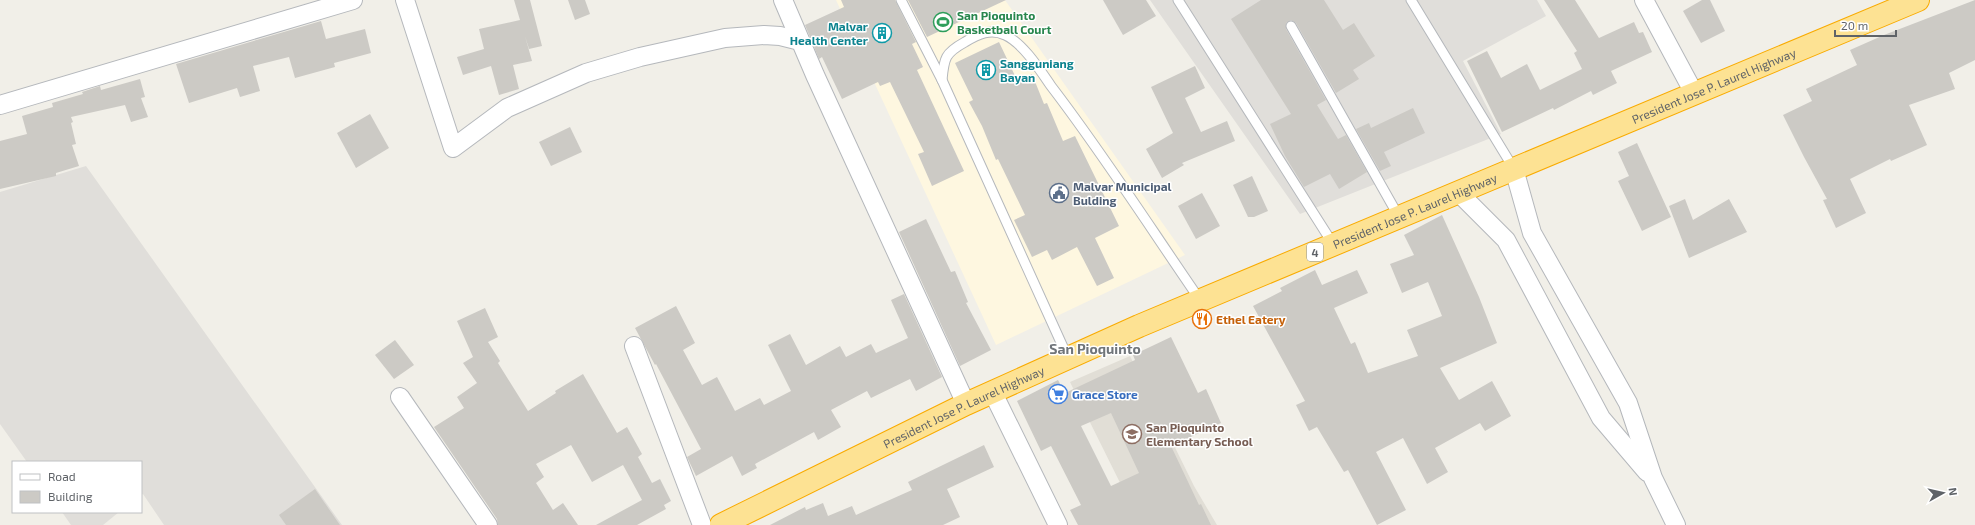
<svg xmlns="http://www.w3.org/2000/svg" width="1975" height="525" viewBox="0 0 1975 525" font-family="'Exo 2',sans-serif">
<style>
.commercial{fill:#fef7e0}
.industrial{fill:#e0deda}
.education{fill:#e1ded6}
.building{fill:#cccac5;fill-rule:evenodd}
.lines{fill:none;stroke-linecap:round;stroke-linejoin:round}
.lane-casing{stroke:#b5b8bc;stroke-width:11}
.street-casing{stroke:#b5b8bc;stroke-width:20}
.highway-casing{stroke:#f9ab00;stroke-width:24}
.lane{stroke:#fff;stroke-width:9}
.street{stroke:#fff;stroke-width:18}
.highway{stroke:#fde293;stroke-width:22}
.labels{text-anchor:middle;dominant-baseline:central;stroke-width:3;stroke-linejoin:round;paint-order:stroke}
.shield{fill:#fff;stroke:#8f9295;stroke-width:1}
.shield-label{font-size:11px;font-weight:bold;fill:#5f6368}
.leisure-label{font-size:12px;font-weight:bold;fill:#27864d;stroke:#fff;text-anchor:start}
.culture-label{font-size:12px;font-weight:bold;fill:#0d838f;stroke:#fff;text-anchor:end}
.street-label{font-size:12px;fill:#5f6368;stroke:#fff}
.service-label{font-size:12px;font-weight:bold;fill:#4e5e75;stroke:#fff;text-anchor:start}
.food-label{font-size:12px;font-weight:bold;fill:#c56008;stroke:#fff;text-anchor:start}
.shop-label{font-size:12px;font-weight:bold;fill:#366cbe;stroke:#fff;text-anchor:start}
.education-label{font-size:12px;font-weight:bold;fill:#785e54;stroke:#fff;text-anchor:start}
.quarter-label{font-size:14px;font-weight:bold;fill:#70757a;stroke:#fff}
</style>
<rect width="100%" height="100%" fill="#f1efe8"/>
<polygon class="commercial" points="836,0 1005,0 1185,255 996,345"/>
<g class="industrial">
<polygon points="1150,0 1537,0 1546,16 1463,61 1501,134 1300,214"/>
<polygon points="86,166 342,525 164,525 143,494 141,495 141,462 27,462 0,424 0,192"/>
<polygon points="62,512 119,512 103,525 71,525"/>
</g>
<polygon class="education" points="1130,356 1194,486 1217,525 1141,525 1070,382"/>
<g class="building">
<polygon points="514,0 530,0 542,46 529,49 525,36 532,61 513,65 519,89 499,95 491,66 463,75 457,57 484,49 479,29 520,20"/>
<polygon points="568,0 585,0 590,14 575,20"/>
<polygon points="841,0 895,0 916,42 912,44 923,67 917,70 964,171 932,186 918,154 924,152 890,82 880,86 878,82 842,99 822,57 819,59 805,25 844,7"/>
<polygon points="908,0 1006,0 927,37"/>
<polygon points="1103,0 1146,0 1156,16 1123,35"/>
<polygon points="1261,0 1324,0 1343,30 1354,23 1375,56 1353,70 1359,79 1336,93 1296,23 1291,20 1286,23 1286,29 1326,100 1317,105 1338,139 1346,135 1367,172 1339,189 1330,174 1304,187 1285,156 1270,124 1291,114 1231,19"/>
<polygon points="1544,0 1575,0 1599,38 1634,22 1639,33 1643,32 1652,52 1611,71 1617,83 1593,95 1591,91 1554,110 1553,108 1502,132 1467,61 1487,51 1501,78 1527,64 1540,90 1582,69 1574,53 1577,51"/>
<polygon points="1702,0 1710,0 1725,31 1701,43 1683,11"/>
<polygon points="1975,0 1975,60 1949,73 1955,89 1909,105 1927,145 1891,161 1890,159 1850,179 1866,213 1836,228 1823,200 1827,199 1804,157 1783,115 1812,101 1806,89 1857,65 1850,50 1884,35"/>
<polygon points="321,21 326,39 365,29 371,53 334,63 335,67 295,78 289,57 253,66 260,91 240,97 237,88 189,103 176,64"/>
<polygon points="999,42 1017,80 1032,74 1044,104 1047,103 1063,141 1075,136 1119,226 1095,238 1114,278 1097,286 1077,247 1052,260 1047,250 1032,257 1014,220 1025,215 998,159 996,160 982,126 969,102 973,100 955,63"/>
<polygon points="1195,66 1205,88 1185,98 1201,132 1227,121 1235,141 1182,163 1184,165 1162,178 1146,149 1173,133 1151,87"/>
<polygon points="140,79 145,97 141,98 148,117 131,122 125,105 71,117 73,122 71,123 76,144 72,145 79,166 56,173 56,176 0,189 0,141 27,134 22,116 53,107 52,103 83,94 82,92 100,86 101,90"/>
<polygon points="1413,108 1425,133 1384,152 1391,166 1380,171 1356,129 1369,123 1371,128"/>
<polygon points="370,114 389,148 356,168 337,133"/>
<polygon points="570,127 582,152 551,166 539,142"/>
<polygon points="1637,143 1671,217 1642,231 1618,181 1629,176 1618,152"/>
<polygon points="1252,176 1268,211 1254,217 1248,217 1233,185"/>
<polygon points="1202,193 1220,226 1196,239 1178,206"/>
<polygon points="1685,199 1693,220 1729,199 1747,232 1689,258 1669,206"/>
<polygon points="1442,215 1479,297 1497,343 1440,368 1459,400 1492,381 1511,416 1485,431 1480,423 1435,448 1448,472 1427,484 1403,438 1376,452 1406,510 1377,525 1348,470 1344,472 1317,427 1309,431 1296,405 1305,401 1253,306 1282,291 1280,288 1315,270 1322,285 1357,270 1368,293 1334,308 1351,344 1355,342 1368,373 1418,356 1407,330 1442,316 1428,282 1402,293 1390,264 1414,255 1404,235"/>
<polygon points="926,219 951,272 955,271 968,302 966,303 991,350 960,366 899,232"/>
<polygon points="904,294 942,377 916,391 910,379 871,398 867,391 831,410 841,427 818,440 814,432 755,464 757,468 742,476 732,456 696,476 687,457 701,449 656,364 655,365 635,328 676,306 695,343 683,350 702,385 717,377 735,411 760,398 764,405 791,391 768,345 790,334 806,365 840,346 846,357 871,344 876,353 908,338 891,300"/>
<polygon points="485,308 498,337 488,342 500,361 498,363 528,411 556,393 555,391 583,374 617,433 627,427 642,454 638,457 652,483 660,479 671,501 664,505 666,509 637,525 596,525 642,500 623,465 592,482 571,445 536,464 544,477 536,483 553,510 563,503 578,525 498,525 497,519 434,427 464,408 457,397 477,383 463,363 473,357 457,321"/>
<path d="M 1171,337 L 1198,393 L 1206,389 L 1221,423 L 1171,446 L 1199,505 L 1201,504 L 1211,525 L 1078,525 L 1070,510 L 1081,505 L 1051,446 L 1041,451 L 1017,401 L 1058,380 L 1065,393 L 1135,360 L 1133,355 ZM 1111,413 L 1139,473 L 1111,486 L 1081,426 Z"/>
<polygon points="395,340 414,365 394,379 375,355"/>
<polygon points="984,445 994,467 947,489 960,517 943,525 770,525 805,507 806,510 823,503 828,516 852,506 856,515 912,490 908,482"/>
<polygon points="315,489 340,525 286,525 279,515"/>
</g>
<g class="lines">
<defs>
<g id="lane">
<polyline points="901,0 942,80 1068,358"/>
<polyline points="1178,0 1333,244"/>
<polyline points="1411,0 1514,169"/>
<polyline points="1291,26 1399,217"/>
<path d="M 942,80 C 944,58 945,53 965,42 C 978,34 991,28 1005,35 C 1023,43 1040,70 1051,86 C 1104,155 1151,229 1200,300"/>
</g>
<g id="street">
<polyline points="405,0 453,148 507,108 586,73 640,57 725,38 764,35 780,36 800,41"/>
<polyline points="783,0 815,75 966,404"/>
<polyline points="1644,0 1694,93"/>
<polyline points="0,105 353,0"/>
<polyline points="1514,169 1532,233 1628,403 1653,478 1676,525"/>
<polyline points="1458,192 1506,240 1601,418 1647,472"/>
<polyline points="634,346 702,525"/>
<polyline points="993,393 1058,525"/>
<polyline points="400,397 488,525"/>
</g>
<g id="highway">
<path id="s1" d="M 721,525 L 966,404 L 1139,326 L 1918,0"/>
</g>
</defs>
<use href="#lane" class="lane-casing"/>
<use href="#street" class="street-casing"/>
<use href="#highway" class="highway-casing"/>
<use href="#lane" class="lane"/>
<use href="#street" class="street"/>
<use href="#highway" class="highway"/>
</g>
<defs>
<symbol id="stadium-ring" viewBox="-11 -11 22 22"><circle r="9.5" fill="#fff" stroke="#2e9e5b" stroke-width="1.5"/><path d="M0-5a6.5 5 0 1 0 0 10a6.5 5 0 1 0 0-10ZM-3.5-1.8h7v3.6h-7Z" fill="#2e9e5b"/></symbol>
<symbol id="building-ring" viewBox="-11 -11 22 22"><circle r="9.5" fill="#fff" stroke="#0f9aa8" stroke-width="1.5"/><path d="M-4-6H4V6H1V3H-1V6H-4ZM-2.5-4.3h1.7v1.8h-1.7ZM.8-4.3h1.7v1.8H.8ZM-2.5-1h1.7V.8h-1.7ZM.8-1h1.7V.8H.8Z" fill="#0f9aa8"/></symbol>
<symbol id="civic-ring" viewBox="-11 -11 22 22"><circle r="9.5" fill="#fff" stroke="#5c6f8a" stroke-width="1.5"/><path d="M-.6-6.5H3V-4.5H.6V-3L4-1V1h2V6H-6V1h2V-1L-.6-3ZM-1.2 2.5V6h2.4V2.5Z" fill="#5c6f8a"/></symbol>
<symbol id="restaurant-ring" viewBox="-11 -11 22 22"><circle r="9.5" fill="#fff" stroke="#e8710a" stroke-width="1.5"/><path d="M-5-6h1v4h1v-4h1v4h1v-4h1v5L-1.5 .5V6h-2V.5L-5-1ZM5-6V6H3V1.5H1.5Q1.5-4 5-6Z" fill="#e8710a"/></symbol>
<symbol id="supermarket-ring" viewBox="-11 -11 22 22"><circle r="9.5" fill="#fff" stroke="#3f7fe0" stroke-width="1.5"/><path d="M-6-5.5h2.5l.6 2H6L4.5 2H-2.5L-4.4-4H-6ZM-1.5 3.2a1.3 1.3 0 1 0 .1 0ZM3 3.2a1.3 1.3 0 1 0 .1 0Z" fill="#3f7fe0"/></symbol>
<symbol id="school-ring" viewBox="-11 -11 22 22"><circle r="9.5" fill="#fff" stroke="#8d6e63" stroke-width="1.5"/><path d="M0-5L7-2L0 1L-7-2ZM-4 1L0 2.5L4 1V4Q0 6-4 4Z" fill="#8d6e63"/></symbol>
</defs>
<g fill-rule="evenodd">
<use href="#stadium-ring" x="932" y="11" width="22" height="22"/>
<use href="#building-ring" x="871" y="22" width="22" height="22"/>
<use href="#building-ring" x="975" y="59" width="22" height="22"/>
<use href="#civic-ring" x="1048" y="182" width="22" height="22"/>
<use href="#restaurant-ring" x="1191" y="308" width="22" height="22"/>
<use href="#supermarket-ring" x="1047" y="383" width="22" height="22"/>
<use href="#school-ring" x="1121" y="423" width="22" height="22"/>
</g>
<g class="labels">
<rect class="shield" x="1307" y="243" width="16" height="18" rx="3"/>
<g class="shield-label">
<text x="1315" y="252">4</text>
</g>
<g class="leisure-label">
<text x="957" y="15">San Pioquinto<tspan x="957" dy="14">Basketball Court</tspan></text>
</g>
<g class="culture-label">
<text x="868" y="26">Malvar<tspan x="868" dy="14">Health Center</tspan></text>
<text x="1000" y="63" text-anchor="start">Sangguniang<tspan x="1000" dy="14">Bayan</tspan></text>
</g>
<g class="street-label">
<text stroke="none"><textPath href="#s1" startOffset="1086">President Jose P. Laurel Highway</textPath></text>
<text stroke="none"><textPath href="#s1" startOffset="762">President Jose P. Laurel Highway</textPath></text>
<text stroke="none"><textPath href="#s1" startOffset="270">President Jose P. Laurel Highway</textPath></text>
</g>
<g class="service-label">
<text x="1073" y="186">Malvar Municipal<tspan x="1073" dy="14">Bulding</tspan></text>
</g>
<g class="food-label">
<text x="1216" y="319">Ethel Eatery</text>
</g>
<g class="shop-label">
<text x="1072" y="394">Grace Store</text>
</g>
<g class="education-label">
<text x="1146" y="427">San Pioquinto<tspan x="1146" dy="14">Elementary School</tspan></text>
</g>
<g class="quarter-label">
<text x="1095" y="348">San Pioquinto</text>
</g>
</g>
<rect x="12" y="461" width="130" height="52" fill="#ffffff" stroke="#bfc1c3"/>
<rect x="20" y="474" width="20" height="6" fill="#ffffff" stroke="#bfc1c3"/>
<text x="48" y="481" font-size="12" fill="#5f6368">Road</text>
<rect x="20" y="491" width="20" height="12" fill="#cccac5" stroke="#bfc1c3"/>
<text x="48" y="501" font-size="12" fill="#5f6368">Building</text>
<g transform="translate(1943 493) rotate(82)" stroke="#ffffff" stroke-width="3" paint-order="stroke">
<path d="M0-3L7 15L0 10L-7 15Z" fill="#5f6368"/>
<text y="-6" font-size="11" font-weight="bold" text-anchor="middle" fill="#5f6368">N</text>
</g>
<path d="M1835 30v6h61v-6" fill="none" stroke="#5f6368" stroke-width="2"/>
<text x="1841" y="30" font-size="12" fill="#5f6368" stroke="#ffffff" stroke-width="3" paint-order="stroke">20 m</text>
</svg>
